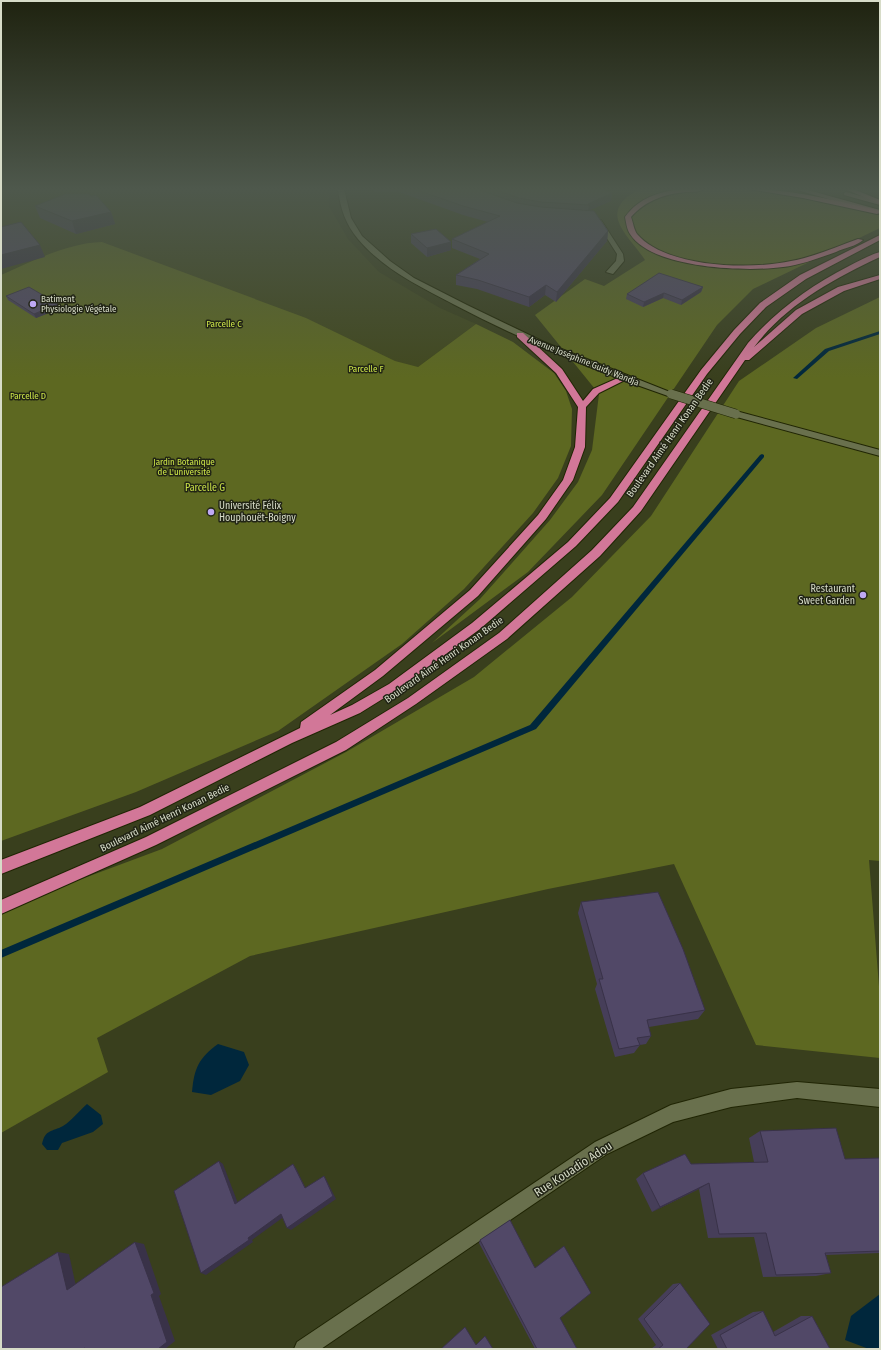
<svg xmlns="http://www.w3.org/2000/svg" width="881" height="1350" viewBox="0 0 881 1350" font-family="'Fira Sans Condensed',sans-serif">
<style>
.built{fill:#41481f}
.green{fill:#5d6821}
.water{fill:#00273c}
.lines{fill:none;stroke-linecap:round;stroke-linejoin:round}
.stream{fill:#00273c;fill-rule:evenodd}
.minor-casing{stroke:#202504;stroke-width:2}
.major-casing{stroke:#202504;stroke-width:2}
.highway-casing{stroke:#202504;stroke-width:2}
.minor{fill:#69704d;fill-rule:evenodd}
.major{fill:#a8747a;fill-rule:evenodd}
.highway{fill:#d27798;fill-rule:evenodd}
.minor-bridge-casing{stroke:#202504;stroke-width:10;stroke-linecap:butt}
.minor-bridge{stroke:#69704d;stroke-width:9}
.wall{fill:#463e59}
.shaded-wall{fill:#393248}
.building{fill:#514867;stroke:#393248}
.poi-dot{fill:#bfa9f4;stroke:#212415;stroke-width:1.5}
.labels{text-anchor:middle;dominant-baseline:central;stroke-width:3;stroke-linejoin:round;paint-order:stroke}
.far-poi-label{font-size:9px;fill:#d7dcc8;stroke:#212415;text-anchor:start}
.far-park-label{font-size:9px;fill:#cbe348;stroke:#212415}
.far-street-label{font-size:9px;fill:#d7dcc8;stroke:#212415}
.street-label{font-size:10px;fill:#d7dcc8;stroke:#212415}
.park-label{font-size:10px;fill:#cbe348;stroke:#212415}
.poi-label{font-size:10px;fill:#d7dcc8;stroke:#212415;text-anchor:start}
.near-street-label{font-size:12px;fill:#d7dcc8;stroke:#212415}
</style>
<rect width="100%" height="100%" fill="#393f1d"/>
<polygon class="built" points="1,189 329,189 329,206 348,239 379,272 440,308 476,324 418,367 1,731"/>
<g class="green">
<path d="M 640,189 L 775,189 L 880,215 L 880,228 L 753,289 L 717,325 L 602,495 L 528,572 L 432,643 L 480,599 L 550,520 L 578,482 L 592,450 L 599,394 L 535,315 L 585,279 L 604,286 L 645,260 C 628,234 595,212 640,189 Z"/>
<path d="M 102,242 L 306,318 L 395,361 L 418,367 L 476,324 L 513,342 L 554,373 L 566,391 L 572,409 L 571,446 L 558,478 L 533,513 L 464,589 L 402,644 L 278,731 L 136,792 L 1,841 L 1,275 C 33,261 67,243 102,242 Z"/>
<polygon points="880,297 880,861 869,860 880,999 880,1058 756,1045 674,864 548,889 250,956 97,1038 108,1072 1,1133 1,909 162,849 346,752 474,677 572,597 651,516 739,381 816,328"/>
</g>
<g class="water">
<path d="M 218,1044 L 244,1052 L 249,1065 L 240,1081 L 211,1095 L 192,1092 C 194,1068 199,1058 218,1044 Z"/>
<path d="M 87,1104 L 101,1115 L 103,1124 L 93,1132 L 62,1143 L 58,1150 L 47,1150 L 42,1144 C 45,1129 52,1132 63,1126 C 71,1121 79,1111 87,1104 Z"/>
<polygon points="880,1294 880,1348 869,1349 845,1340 851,1316"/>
</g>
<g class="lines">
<g class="stream">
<polygon points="880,331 880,334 829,351 797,379 793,378 825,349"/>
<polygon points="762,454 764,455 764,457 536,729 1,958 1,950 530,725 760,455"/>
</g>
<defs>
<g id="minor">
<path d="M 338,189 L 344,189 L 351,218 L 362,236 L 390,261 L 414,278 L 467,305 L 544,342 L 675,394 L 671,397 L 668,396 C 594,371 522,340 453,304 C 419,286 383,269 358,239 C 346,225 340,208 338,189 Z"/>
<polygon points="597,220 601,220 623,254 624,261 613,274 606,272 616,261 617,254 596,221"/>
<polygon points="736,411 880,450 880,456 733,416 732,414"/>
<polygon points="797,1082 880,1089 880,1107 797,1098 731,1107 673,1122 607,1154 321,1349 294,1349 297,1342 595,1142 671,1105 731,1089"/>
</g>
<g id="major">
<polygon points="794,189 804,189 880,210 880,214"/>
<polygon points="846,192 880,201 880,205 844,195 844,193"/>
</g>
<g id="highway">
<path d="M 681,189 L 704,189 C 700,192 692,192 686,192 C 665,194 646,200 631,217 C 633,222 634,230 637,234 C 666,268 751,270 791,261 C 814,257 836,247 858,239 L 863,240 C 857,246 844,248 836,252 C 819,258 801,265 783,267 C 747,272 652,269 630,234 C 627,230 626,222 625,217 C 639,198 658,192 681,189 Z"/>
<path d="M 749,189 C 792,189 835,201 877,210 L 880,212 L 877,214 L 803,198 Z"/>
<polygon points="845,189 853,189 880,200 880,204"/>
<polygon points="880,235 880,240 806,279 766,307 740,334 707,374 618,502 576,546 480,629 397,690 360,713 292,743 150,815 1,874 1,860 140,807 300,728 301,722 375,670 470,590 538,515 563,480 575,447 578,407 556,373 517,337 517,333 523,333 562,369 583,401 593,389 620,377 623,376 627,379 599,393 586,407 585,447 573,480 546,519 478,596 383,676 330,715 352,705 389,684 472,623 568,542 610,498 701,370 734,330 760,303 800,275"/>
<path d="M 880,252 L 880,257 C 833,279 786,305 754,347 L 796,310 L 838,287 L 880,275 L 880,279 L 844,291 L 802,314 L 749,360 L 745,360 L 641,511 L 600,556 L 507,639 L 416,704 L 346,750 L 156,845 L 1,914 L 1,900 L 146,837 L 336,742 L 408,698 L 499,633 L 592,550 L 633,507 L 748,343 C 777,310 810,286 849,266 C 859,261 869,255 880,252 Z"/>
</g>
</defs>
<use href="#minor" class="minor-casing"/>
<use href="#major" class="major-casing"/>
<use href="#highway" class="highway-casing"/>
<use href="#minor" class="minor"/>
<use href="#major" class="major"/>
<use href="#highway" class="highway"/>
<defs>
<polyline id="minor-bridge" points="671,394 736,414"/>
</defs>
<use href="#minor-bridge" class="minor-bridge-casing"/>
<use href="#minor-bridge" class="minor-bridge"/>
</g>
<g class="wall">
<polygon points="373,189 602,189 612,193 611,201 589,210 608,231 607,241 556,302 545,295 529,307 477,289 456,285 456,275 480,259 452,248 452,239 488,222 463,215 399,192 374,192"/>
<polygon points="91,196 111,212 115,224 76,234 40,218 35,206"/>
<polygon points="411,234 451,250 427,257 411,243"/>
<polygon points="703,287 701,292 681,305 663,298 643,307 626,299 627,294"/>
<polygon points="6,296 59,309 36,318 8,300"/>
<polygon points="581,902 705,1010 698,1019 649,1027 651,1036 646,1044 640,1045 634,1053 615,1057 595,989 597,984 578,913"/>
<polygon points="760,1131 845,1159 880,1158 880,1253 826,1255 831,1273 816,1276 763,1277 754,1237 708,1238 699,1189 652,1212 636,1179 643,1173 754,1162 749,1138"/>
<polygon points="480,1240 535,1268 560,1318 577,1349 535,1349 479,1243"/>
<polygon points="680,1283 686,1349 651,1349 656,1345 638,1319 673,1284"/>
<polygon points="763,1311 773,1332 801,1316 812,1316 830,1349 718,1349 711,1335 753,1312"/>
</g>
<g class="shaded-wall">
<polygon points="612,193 611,201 588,211 589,205 588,204"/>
<polygon points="111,212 115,224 76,234 72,221"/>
<polygon points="608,231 607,241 556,302 557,292"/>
<polygon points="451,242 451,250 427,257 427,248"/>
<polygon points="40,245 45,257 1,269 1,255"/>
<polygon points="546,285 545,295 529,307 529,297"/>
<polygon points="703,287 701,292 681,305 682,300"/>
<polygon points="664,293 663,298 643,307 644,302"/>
<polygon points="58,304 59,309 36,318 34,314"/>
<polygon points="219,1161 223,1164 239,1206 235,1204"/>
<polygon points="293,1164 296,1168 307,1191 305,1188"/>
<polygon points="324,1176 326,1179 336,1199 291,1230 287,1228"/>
<polygon points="709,1183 699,1189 652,1212 660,1207"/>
<polygon points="281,1214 285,1216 252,1240 253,1242 206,1275 201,1273 248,1238"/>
<polygon points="135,1242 144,1244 161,1294 159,1296 175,1341 165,1349 158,1349"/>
<polygon points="58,1252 69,1254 77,1291 67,1290"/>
</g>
<g class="building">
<polygon points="414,189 477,189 517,203 541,207 594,211 608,231 557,292 546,285 529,297 478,280 456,275 489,254 452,239 500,216 463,206"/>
<polygon points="493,189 602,189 612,193 588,204 589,205 541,202 519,198"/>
<polygon points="65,194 89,194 91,196 96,195 111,212 72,221 35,206"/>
<polygon points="21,222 40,245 1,255 1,227"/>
<polygon points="436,229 451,242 427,248 411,234"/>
<polygon points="659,273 703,287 682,300 664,293 644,302 627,294"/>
<polygon points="29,287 58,304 34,314 6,296"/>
<polygon points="658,892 683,949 705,1010 647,1020 651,1036 637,1038 640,1045 619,1049 599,979 603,979 581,902"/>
<polygon points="836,1128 845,1159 880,1158 880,1251 825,1253 831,1273 776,1275 766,1233 719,1234 709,1183 660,1207 643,1173 685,1154 691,1164 768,1162 760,1131"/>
<polygon points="219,1161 235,1204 293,1164 305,1188 324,1176 333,1196 287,1228 281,1214 248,1238 249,1240 201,1273 174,1191"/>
<polygon points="510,1220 535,1268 564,1246 591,1293 560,1318 577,1349 537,1349 480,1240"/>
<polygon points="135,1242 154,1293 151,1295 167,1342 158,1349 85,1349 85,1348 83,1349 1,1349 1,1287 58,1252 67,1290"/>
<polygon points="680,1283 710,1324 686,1349 658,1349 663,1345 644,1319"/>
<polygon points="763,1311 775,1336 812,1316 830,1349 727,1349 720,1335"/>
<polygon points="465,1327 476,1345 485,1336 493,1349 441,1349"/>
</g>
<linearGradient id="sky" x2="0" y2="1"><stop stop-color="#1f2310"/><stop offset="0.5" stop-color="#4e584c"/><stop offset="1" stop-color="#4e584c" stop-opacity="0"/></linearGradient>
<rect width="881" height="378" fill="url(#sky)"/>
<g class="poi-dot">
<circle cx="33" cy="304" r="4"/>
<circle cx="211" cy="512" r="4"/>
<circle cx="863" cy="595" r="4"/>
</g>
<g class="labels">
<g class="far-poi-label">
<text x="41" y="299">Batiment<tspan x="41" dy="10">Physiologie Végétale</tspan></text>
</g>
<g class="far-park-label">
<text x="224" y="324">Parcelle C</text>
<text x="366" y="369">Parcelle F</text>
<text x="28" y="396">Parcelle D</text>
<text x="184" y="462">Jardin Botanique<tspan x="184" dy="10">de L'université</tspan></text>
</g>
<g class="far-street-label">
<text transform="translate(584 361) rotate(22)">Avenue Joséphine Guidy Wandja</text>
</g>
<g class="street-label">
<text transform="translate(670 438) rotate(-55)">Boulevard Aimé Henri Konan Bedie</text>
<text transform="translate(444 660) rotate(-35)">Boulevard Aimé Henri Konan Bedie</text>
<text transform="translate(165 818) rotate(-26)">Boulevard Aimé Henri Konan Bedie</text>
</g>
<g class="park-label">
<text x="205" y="488">Parcelle G</text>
</g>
<g class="poi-label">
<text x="219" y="506">Université Félix<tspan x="219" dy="12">Houphouët-Boigny</tspan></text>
<text x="855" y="589" text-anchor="end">Restaurant<tspan x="855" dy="12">Sweet Garden</tspan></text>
</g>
<g class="near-street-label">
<text transform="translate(573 1169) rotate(-33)">Rue Kouadio Adou</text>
</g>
</g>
<rect width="881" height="1350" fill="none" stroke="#d7dcc8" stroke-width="4"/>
</svg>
